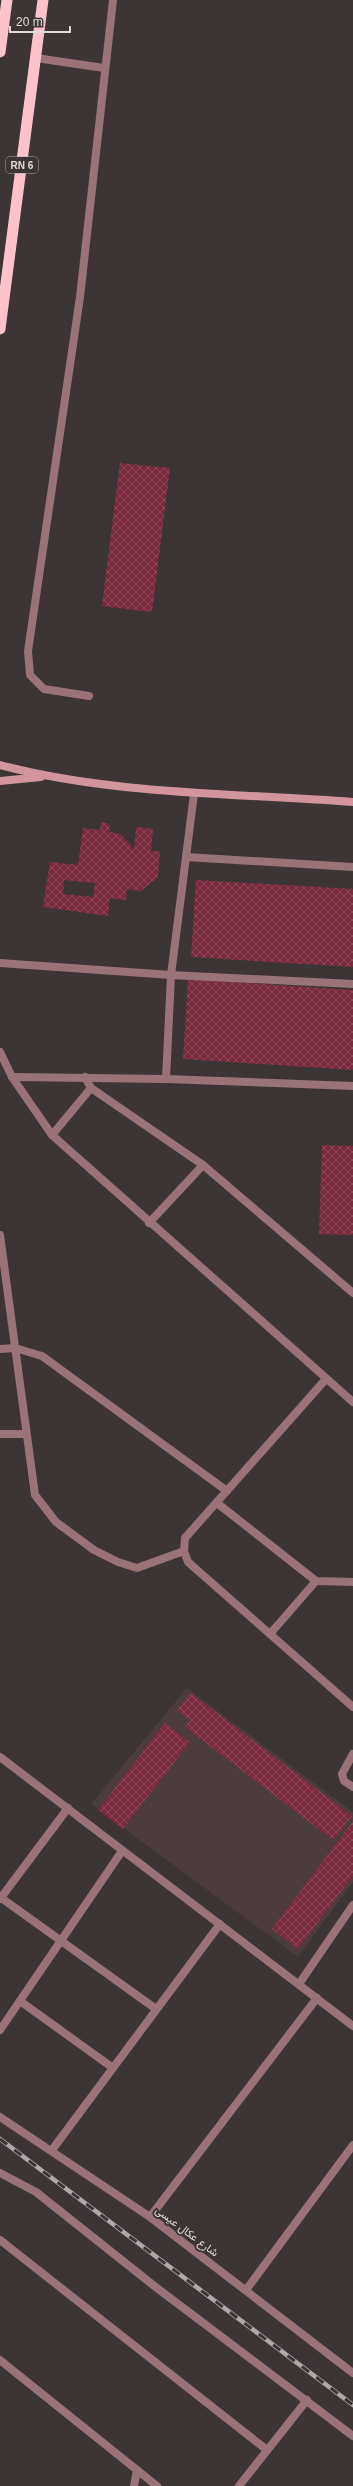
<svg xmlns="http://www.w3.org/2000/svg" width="353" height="2486" viewBox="0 0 353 2486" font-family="Arial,Vazirmatn,sans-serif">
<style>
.built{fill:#4d3c3e}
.building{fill:url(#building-cross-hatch);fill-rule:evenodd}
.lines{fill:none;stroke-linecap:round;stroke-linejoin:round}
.minor{stroke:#9a7379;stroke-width:8}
.secondary{stroke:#d2949d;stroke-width:8}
.trunk{stroke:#fec2cc;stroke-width:11}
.rail-casing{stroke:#afa8a9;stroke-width:4.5}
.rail{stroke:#3d3435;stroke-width:3;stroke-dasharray:9;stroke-linecap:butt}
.labels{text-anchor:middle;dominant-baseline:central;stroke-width:4;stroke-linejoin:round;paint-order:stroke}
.shield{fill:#3d3435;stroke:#afa8a8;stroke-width:1}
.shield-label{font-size:10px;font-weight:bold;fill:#e0dada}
.street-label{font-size:11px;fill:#e0dada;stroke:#3d3435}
</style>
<defs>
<pattern id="building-cross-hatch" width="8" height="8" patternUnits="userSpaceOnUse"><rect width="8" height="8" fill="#792a3d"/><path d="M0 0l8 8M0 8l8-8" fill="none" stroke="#8c4858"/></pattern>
</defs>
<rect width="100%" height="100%" fill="#3d3435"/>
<polygon class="built" points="187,1688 353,1812 353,1882 298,1957 91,1804"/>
<g class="building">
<polygon points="120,463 170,468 152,612 102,606"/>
<path d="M 101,822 L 110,824 L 109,832 L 121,834 L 134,849 L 136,827 L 153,829 L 151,851 L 160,851 L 158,877 L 141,891 L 127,889 L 126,900 L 110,898 L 108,916 L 43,907 L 50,862 L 78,865 L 83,828 L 100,830 ZM 64,880 L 95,883 L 93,897 L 63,894 Z"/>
<polygon points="196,880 353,889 353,967 191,957"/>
<polygon points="188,979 353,990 353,1070 183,1059"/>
<polygon points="322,1145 353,1146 353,1235 319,1234"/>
<polygon points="191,1693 352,1816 333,1840 185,1727 190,1720 177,1710"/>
<polygon points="165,1723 190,1742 123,1829 98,1810"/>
<polygon points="353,1821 353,1876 298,1949 272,1929"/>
</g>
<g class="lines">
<g class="minor">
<polyline points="36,58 104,68"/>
<polyline points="89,696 44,689 30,675 28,651 80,297 113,0"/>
<polyline points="186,857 353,867"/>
<polyline points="0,963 171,975 353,984"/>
<polyline points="0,1052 12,1077 52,1135 353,1402"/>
<polyline points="12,1077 166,1079 353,1086"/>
<polyline points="85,1077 91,1088 203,1165 353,1293"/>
<polyline points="166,1079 171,975 194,794"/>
<polyline points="52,1135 91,1088"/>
<polyline points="149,1223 203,1165"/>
<polyline points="0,1235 35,1495 56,1522 94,1550 118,1562 137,1568 184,1551"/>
<polyline points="0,1349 15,1348 42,1356 227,1491"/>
<polyline points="326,1379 185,1538 184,1551 188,1562 353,1707"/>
<polyline points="0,1434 26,1434"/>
<polyline points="217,1503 316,1581 353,1582"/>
<polyline points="270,1634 316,1581"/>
<polyline points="353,1754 342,1774 344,1781 353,1787"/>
<polyline points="0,1757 353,2026"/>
<polyline points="0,1897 156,2009"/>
<polyline points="0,1899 68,1808"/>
<polyline points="299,1984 353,1905"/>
<polyline points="20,2001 113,2068"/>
<polyline points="0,2030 122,1851"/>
<polyline points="0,2117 150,2217 353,2373"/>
<polyline points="52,2150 220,1924"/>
<polyline points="0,2173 36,2192 153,2285 353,2436"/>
<polyline points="150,2217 317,1998"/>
<polyline points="0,2240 267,2450"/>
<polyline points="246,2290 353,2145"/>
<polyline points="0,2360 157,2486"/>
<polyline points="134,2486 137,2470"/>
<polyline points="239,2486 307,2400"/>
</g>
<g class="secondary">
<path d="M 0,765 C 115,795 235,793 353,802"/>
<polyline points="0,781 41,777"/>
</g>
<g class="trunk">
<polyline points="0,52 7,0"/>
<polyline points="0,329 43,0"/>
</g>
<defs>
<polyline id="rail" points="0,2139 353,2405"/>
</defs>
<use href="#rail" class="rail-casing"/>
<use href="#rail" class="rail"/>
</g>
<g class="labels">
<rect class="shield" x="6" y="157" width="32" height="16" rx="3"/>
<g class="shield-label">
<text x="22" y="165">RN 6</text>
</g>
<g class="street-label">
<text transform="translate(187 2231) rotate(37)">شارع عكال عيسى</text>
</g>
</g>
<path d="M10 26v6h60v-6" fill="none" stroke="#e0dada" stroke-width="2"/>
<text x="16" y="26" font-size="12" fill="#e0dada" stroke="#3d3435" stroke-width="3" paint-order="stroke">20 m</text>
</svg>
